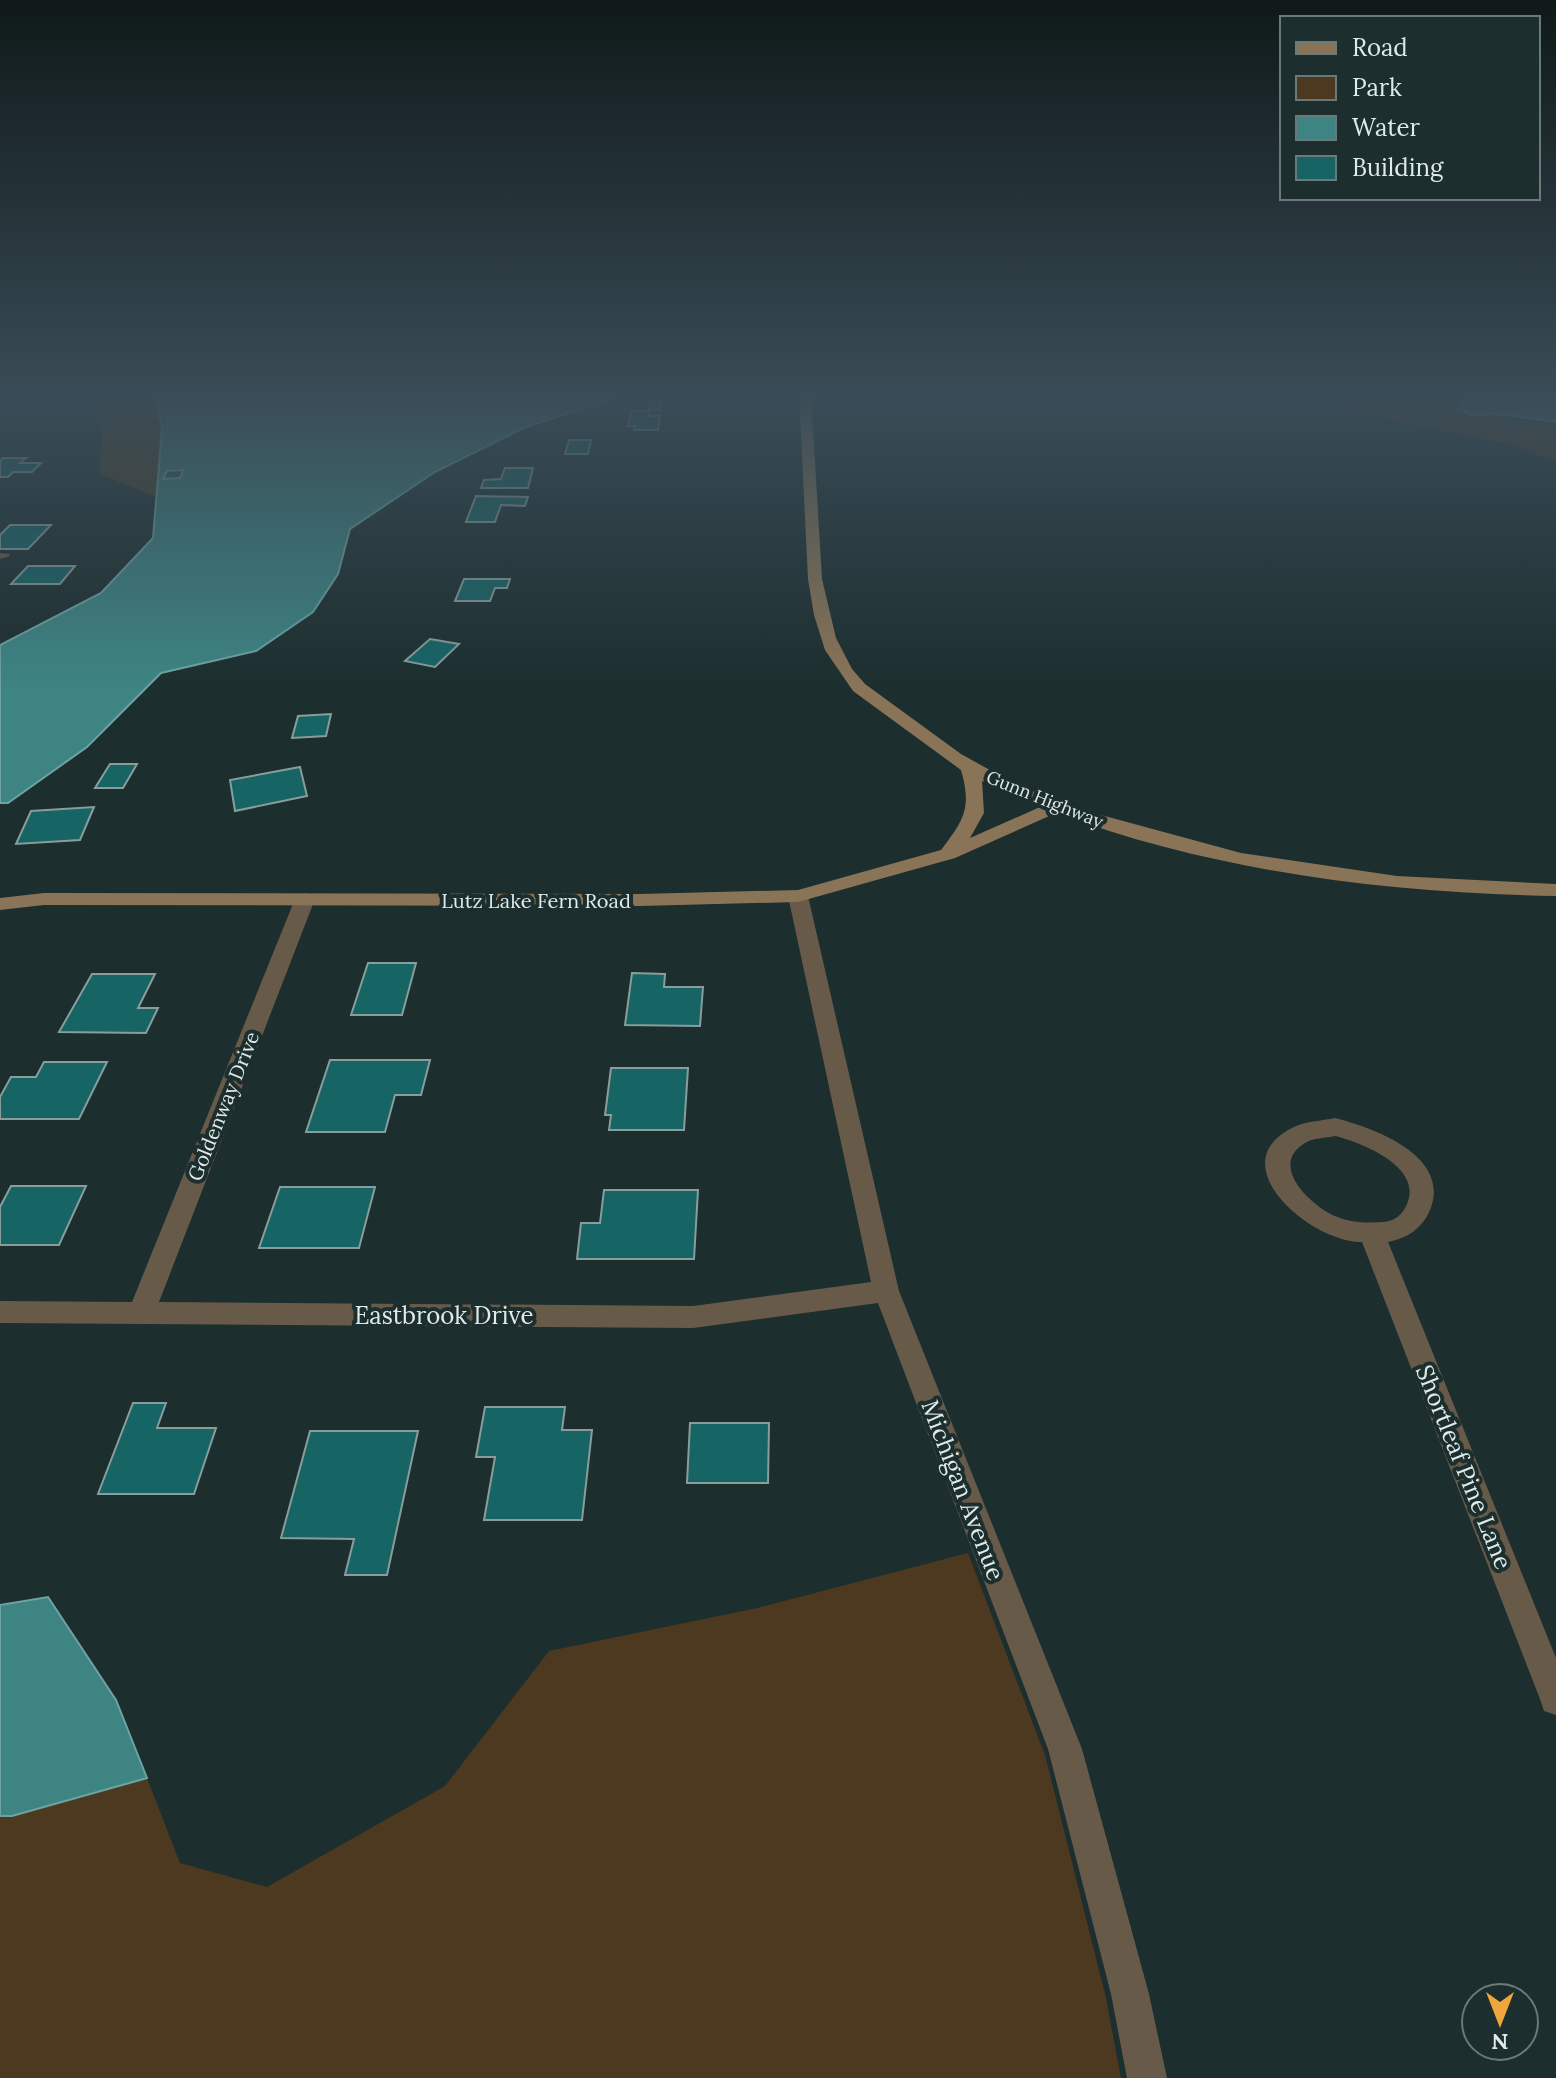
<svg xmlns="http://www.w3.org/2000/svg" width="1556" height="2078" viewBox="0 0 1556 2078" font-family="Lora,serif">
<style>
.green{fill:#4c3920}
.water{fill:#3d8483;stroke:#6ea3a2;stroke-width:2}
.building{fill:#166464;stroke:#889d9c;stroke-width:2}
.lines{fill:none;stroke-linecap:round;stroke-linejoin:round}
.service{fill:#685a49;fill-rule:evenodd}
.minor{fill:#685a49;fill-rule:evenodd}
.secondary{fill:#8a7458;fill-rule:evenodd}
.labels{text-anchor:middle;dominant-baseline:central;stroke-width:8;stroke-linejoin:round;paint-order:stroke}
.far-street-label{font-size:18px;fill:#dfeaea;stroke:#1c2e2e}
.street-label{font-size:20px;fill:#dfeaea;stroke:#1c2e2e}
.near-street-label{font-size:24px;fill:#dfeaea;stroke:#1c2e2e}
</style>
<rect width="100%" height="100%" fill="#1c2e2e"/>
<g class="green">
<polygon points="97,395 155,395 162,429 157,497 99,474 102,435 95,407"/>
<polygon points="1345,395 1462,395 1452,408 1470,418 1498,417 1556,425 1556,463 1516,445 1410,425 1339,405"/>
<polygon points="968,1553 1045,1755 1106,1998 1121,2078 0,2078 0,1816 12,1816 147,1778 180,1863 267,1887 445,1786 549,1651 757,1608"/>
</g>
<g class="water">
<polygon points="155,395 625,395 526,427 435,472 350,529 338,574 313,612 256,651 161,673 87,747 8,803 0,803 0,645 101,593 153,538 162,429"/>
<polygon points="1470,395 1556,395 1556,422 1496,414 1471,415 1458,409"/>
<polygon points="48,1597 116,1700 147,1778 12,1816 0,1816 0,1605"/>
</g>
<g class="building">
<polygon points="650,404 660,404 660,410 650,410 649,416 660,416 658,430 634,430 635,426 628,426 631,411 649,411"/>
<polygon points="569,440 591,440 588,454 565,454"/>
<polygon points="3,458 26,458 20,463 41,463 32,472 13,472 8,477 0,477 0,461"/>
<polygon points="505,468 533,468 528,488 481,488 484,480 501,479"/>
<polygon points="183,470 180,478 163,479 167,471"/>
<polygon points="476,496 528,497 525,506 501,505 495,522 466,522"/>
<polygon points="10,525 51,525 28,549 0,549 0,535"/>
<polygon points="28,566 75,566 60,584 11,584"/>
<polygon points="464,579 510,579 507,588 495,588 490,601 455,601"/>
<polygon points="430,639 459,644 435,667 405,661"/>
<polygon points="331,714 326,736 292,738 298,716"/>
<polygon points="110,764 137,764 123,788 95,788"/>
<polygon points="300,767 307,796 235,811 230,780"/>
<polygon points="94,807 80,840 16,844 31,811"/>
<polygon points="368,963 416,963 402,1015 351,1015"/>
<polygon points="632,973 665,974 664,987 703,987 700,1026 625,1025"/>
<polygon points="92,974 155,974 138,1008 158,1008 146,1033 59,1032"/>
<polygon points="330,1060 430,1060 421,1095 395,1095 385,1132 306,1132"/>
<polygon points="44,1062 107,1062 79,1119 0,1119 0,1097 11,1077 36,1077"/>
<polygon points="611,1068 688,1068 684,1130 609,1130 611,1115 605,1115"/>
<polygon points="11,1186 86,1186 59,1245 0,1245 0,1207"/>
<polygon points="280,1187 375,1187 359,1248 259,1248"/>
<polygon points="604,1190 698,1190 694,1259 577,1259 581,1223 600,1223"/>
<polygon points="133,1403 166,1403 157,1428 216,1428 194,1494 98,1494"/>
<polygon points="485,1407 565,1407 562,1430 592,1430 582,1520 484,1520 495,1457 476,1457"/>
<polygon points="690,1423 769,1423 768,1483 687,1483"/>
<polygon points="310,1431 418,1431 387,1575 345,1575 354,1539 281,1538"/>
</g>
<g class="lines">
<polygon class="service" points="0,553 9,554 10,556 0,559"/>
<g class="minor">
<polygon points="798,890 808,896 899,1291 1082,1749 1149,1994 1167,2078 1127,2078 1111,1994 1048,1749 878,1303 693,1328 0,1323 0,1301 132,1302 295,899 305,893 315,899 159,1302 693,1306 871,1282 788,896"/>
<path d="M 1335,1118 C 1374,1128 1452,1156 1430,1210 C 1422,1229 1407,1238 1388,1242 L 1556,1658 L 1556,1715 L 1544,1711 L 1540,1699 L 1362,1242 C 1312,1243 1219,1165 1292,1128 C 1304,1121 1322,1121 1335,1118 ZM 1335,1136 C 1363,1143 1423,1167 1407,1204 C 1403,1214 1395,1221 1384,1222 C 1367,1223 1351,1223 1335,1216 C 1310,1205 1268,1165 1305,1143 C 1313,1138 1326,1138 1335,1136 Z"/>
</g>
<path class="secondary" d="M 799,395 L 811,395 L 822,579 L 836,638 L 852,669 L 865,684 L 961,754 L 1015,784 L 1079,809 L 1241,853 L 1397,876 L 1556,884 L 1556,896 C 1386,893 1217,872 1056,813 L 955,858 L 798,902 L 640,906 L 44,905 L 0,910 L 0,898 L 44,893 L 640,894 L 798,890 L 941,850 C 964,820 972,808 961,770 L 853,691 L 825,650 L 814,615 L 808,579 ZM 982,781 L 1040,807 L 970,838 L 984,813 Z"/>
</g>
<linearGradient id="sky" x2="0" y2="1"><stop stop-color="#0f1919"/><stop offset="0.58" stop-color="#3a4c57"/><stop offset="1" stop-color="#3a4c57" stop-opacity="0"/></linearGradient>
<rect width="1556" height="686" fill="url(#sky)"/>
<g class="labels">
<g class="far-street-label">
<text transform="translate(1045 799) rotate(22)">Gunn Highway</text>
</g>
<g class="street-label">
<text x="536" y="900">Lutz Lake Fern Road</text>
<text transform="translate(223 1106) rotate(-68)">Goldenway Drive</text>
</g>
<g class="near-street-label">
<text x="444" y="1315">Eastbrook Drive</text>
<text transform="translate(1464 1467) rotate(68)">Shortleaf Pine Lane</text>
<text transform="translate(963 1490) rotate(69)">Michigan Avenue</text>
</g>
</g>
<rect x="1280" y="16" width="260" height="184" fill="#1c2e2e" stroke="#6a7979" stroke-width="2"/>
<rect x="1296" y="42" width="40" height="12" fill="#8a7458" stroke="#6a7979" stroke-width="2"/>
<text x="1352" y="56" font-size="24" fill="#dfeaea">Road</text>
<rect x="1296" y="76" width="40" height="24" fill="#4c3920" stroke="#6a7979" stroke-width="2"/>
<text x="1352" y="96" font-size="24" fill="#dfeaea">Park</text>
<rect x="1296" y="116" width="40" height="24" fill="#3d8483" stroke="#6a7979" stroke-width="2"/>
<text x="1352" y="136" font-size="24" fill="#dfeaea">Water</text>
<rect x="1296" y="156" width="40" height="24" fill="#166464" stroke="#6a7979" stroke-width="2"/>
<text x="1352" y="176" font-size="24" fill="#dfeaea">Building</text>
<g transform="translate(1500 2022) rotate(180)"><circle r="38" fill="#1c2e2e" stroke="#6a7979" stroke-width="2"/>
<path d="M0-6L14 30L0 20L-14 30Z" fill="#efa73d"/>
<text y="-12" font-size="22" font-weight="bold" text-anchor="middle" fill="#dfeaea">N</text>
</g>
</svg>
